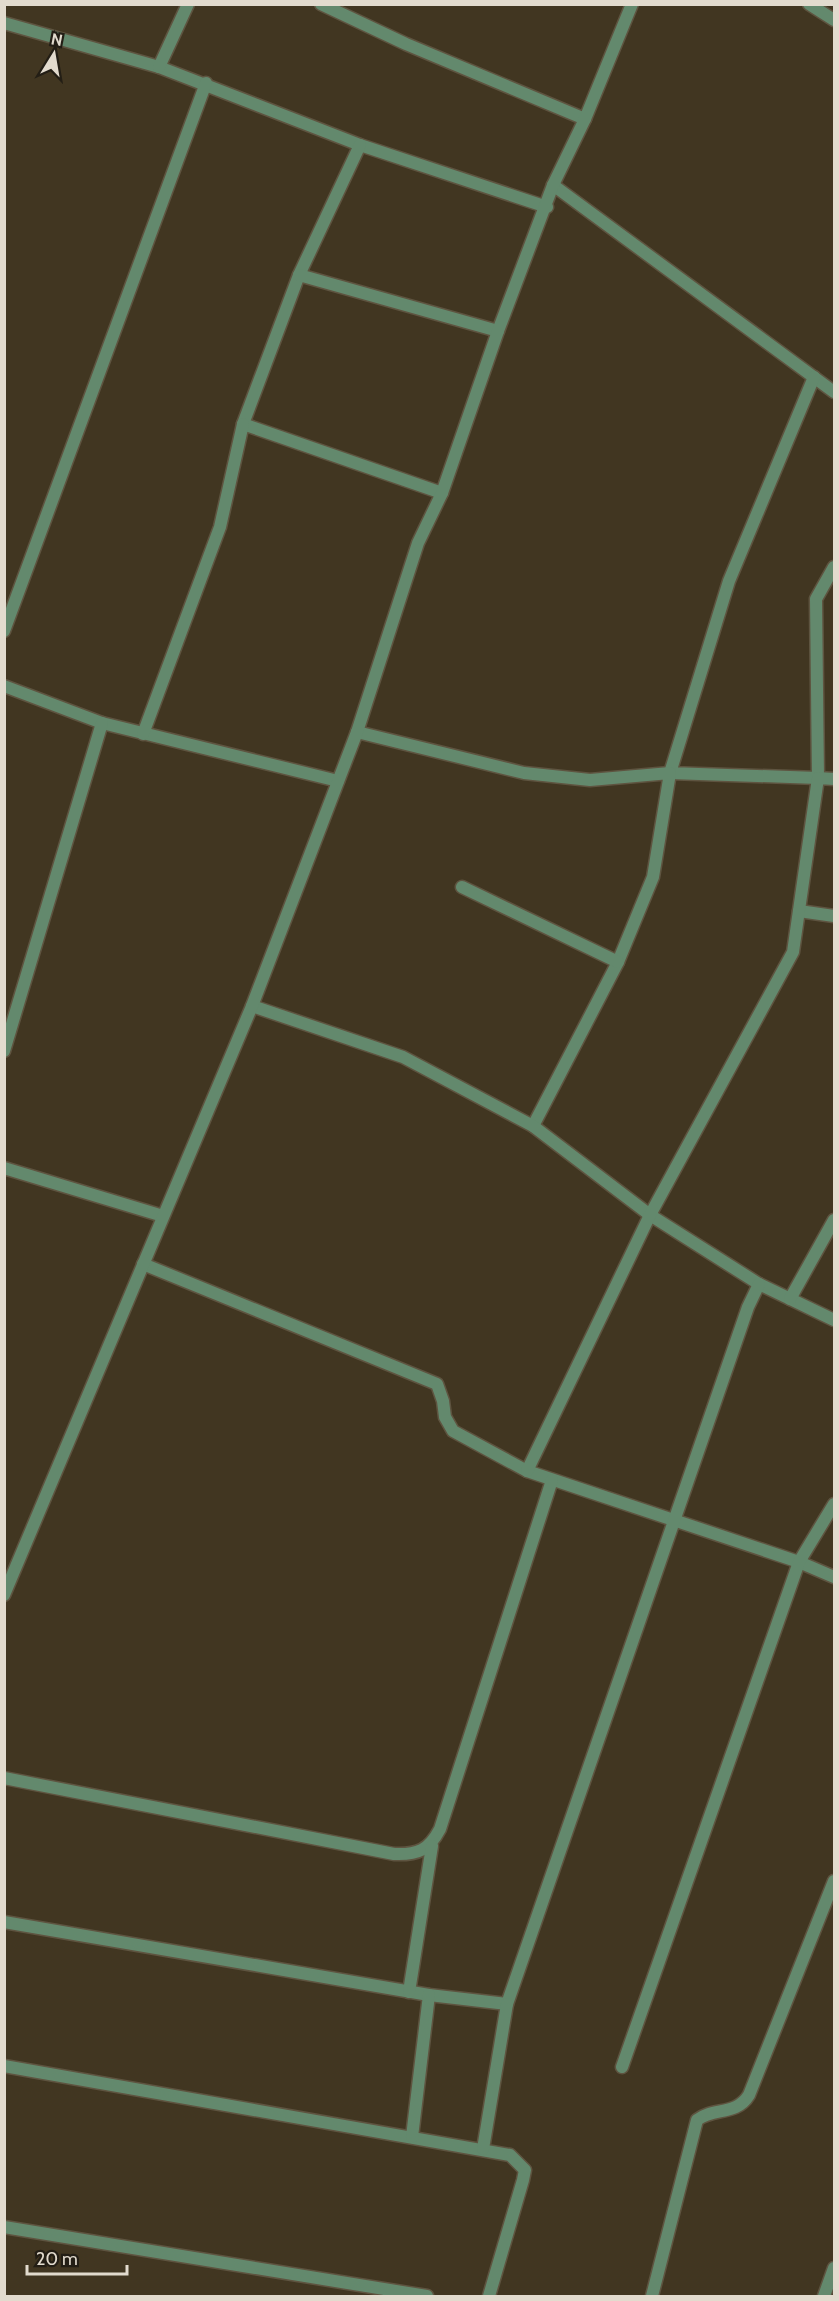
<svg xmlns="http://www.w3.org/2000/svg" width="839" height="2301" viewBox="0 0 839 2301" font-family="Cabin,sans-serif">
<style>
.lines{fill:none;stroke-linecap:round;stroke-linejoin:round}
.street-casing{stroke:#5e5440;stroke-width:15}
.street{stroke:#63896d;stroke-width:12}
</style>
<rect width="100%" height="100%" fill="#413621"/>
<g class="lines">
<defs>
<g id="street">
<polyline points="321,4 406,44 585,119"/>
<polyline points="809,4 834,20"/>
<polyline points="4,23 159,67 360,145 547,207"/>
<polyline points="159,67 188,4"/>
<polyline points="360,145 299,275 243,424 442,493"/>
<polyline points="553,185 834,392"/>
<polyline points="299,275 498,331"/>
<polyline points="814,377 729,581 670,773 818,778 816,599 834,567"/>
<polyline points="4,631 206,83"/>
<polyline points="4,686 102,723 338,781"/>
<polyline points="357,732 524,773 590,780 670,773 653,877 618,962 533,1126"/>
<polyline points="143,734 220,527 243,424"/>
<polyline points="462,887 618,962"/>
<polyline points="799,911 834,916"/>
<polyline points="252,1006 403,1057 533,1126 650,1215 759,1284 834,1320"/>
<polyline points="4,1051 102,723"/>
<polyline points="4,1168 163,1216"/>
<polyline points="143,1264 437,1384 443,1401 445,1417 453,1431 527,1471 799,1562 834,1577"/>
<polyline points="790,1299 834,1220"/>
<polyline points="527,1471 650,1215 793,952 818,778 834,779"/>
<polyline points="4,1595 252,1006 357,732 418,543 442,493 498,331 553,185 585,119 632,4"/>
<path d="M 4,1778 L 394,1854 C 418,1855 429,1850 440,1829 L 552,1480"/>
<polyline points="4,1922 429,1995 507,2004 748,1307 759,1284"/>
<polyline points="409,1992 432,1846"/>
<polyline points="4,2066 510,2155 525,2170 523,2180 489,2296"/>
<polyline points="622,2067 799,1562 834,1504"/>
<polyline points="412,2137 429,1995"/>
<polyline points="483,2149 507,2004"/>
<polyline points="4,2227 427,2296"/>
<path d="M 652,2296 L 697,2120 C 714,2107 736,2116 749,2095 L 834,1881"/>
<polyline points="824,2296 834,2268"/>
</g>
</defs>
<use href="#street" class="street-casing"/>
<use href="#street" class="street"/>
</g>
<rect width="839" height="2301" fill="none" stroke="#e2dbce" stroke-width="12"/>
<g transform="translate(54 54) rotate(11)" stroke="#231e15" stroke-width="4.5" paint-order="stroke">
<path d="M0-4.5L10 22L0 15L-10 22Z" fill="#e2dbce"/>
<text y="-9" font-size="16" font-weight="bold" text-anchor="middle" fill="#e2dbce">N</text>
</g>
<path d="M27 2265v9h100v-9" fill="none" stroke="#e2dbce" stroke-width="3"/>
<text x="36" y="2265" font-size="18" fill="#e2dbce" stroke="#231e15" stroke-width="4.5" paint-order="stroke">20 m</text>
</svg>
